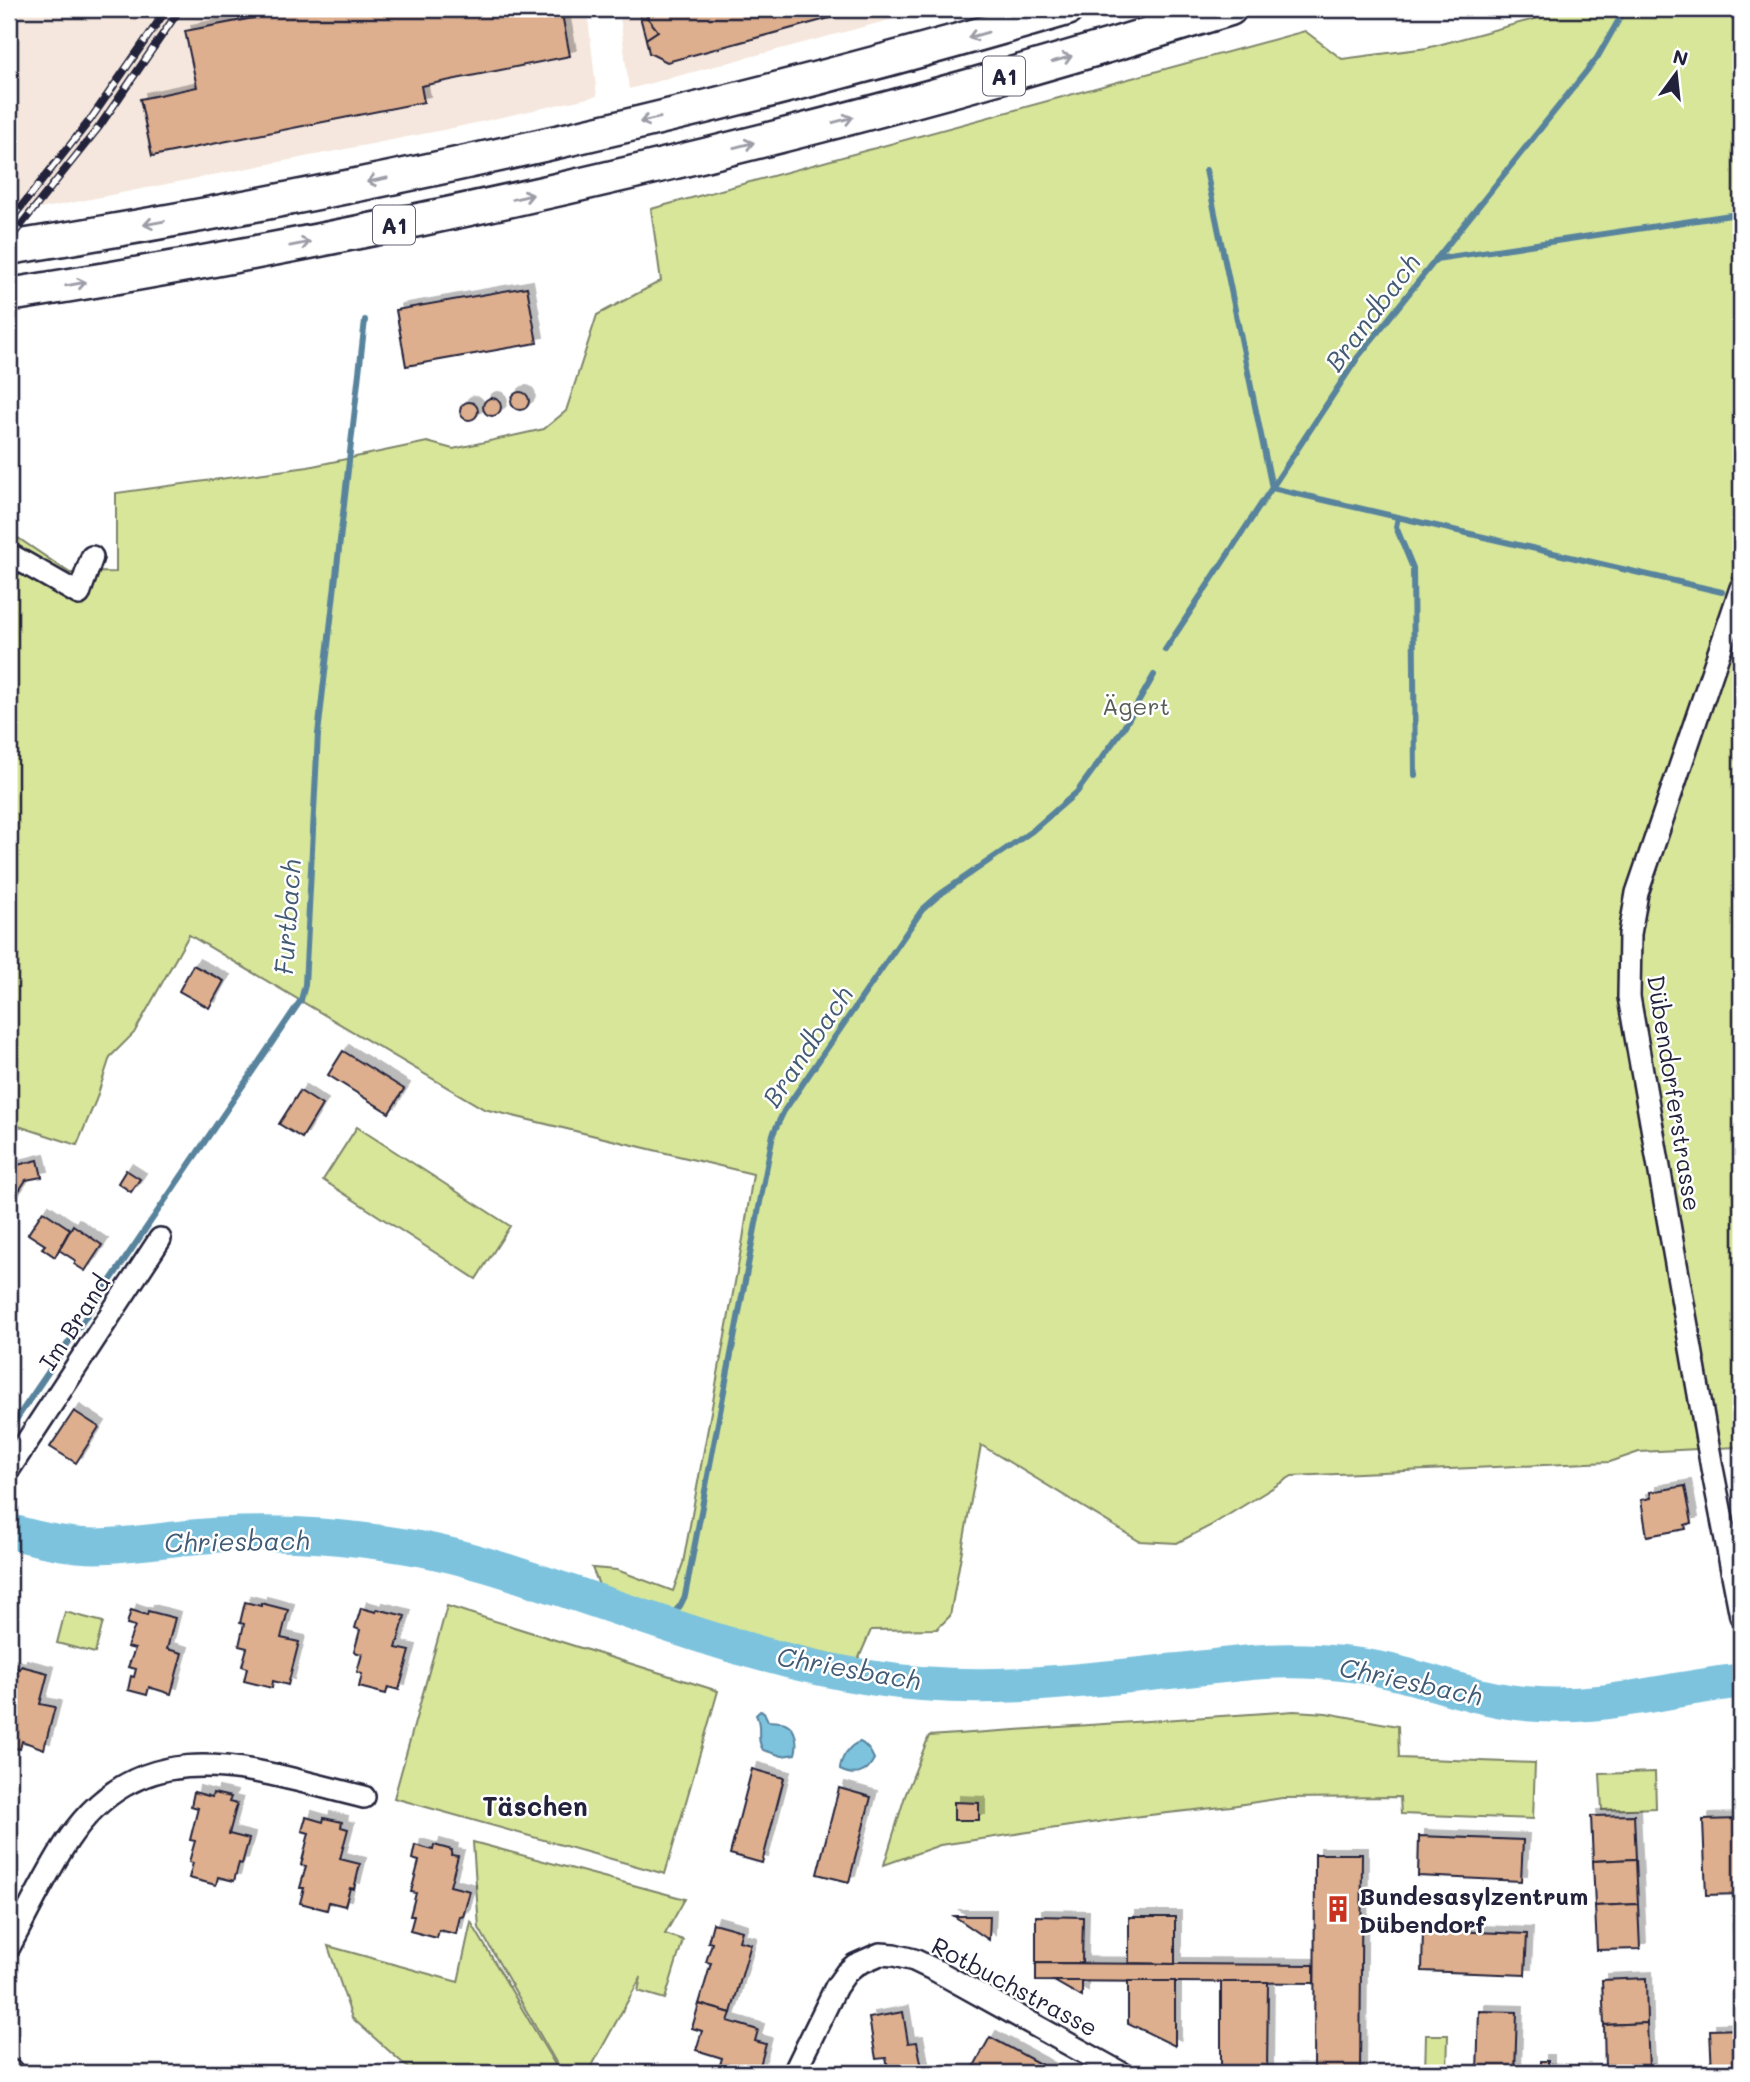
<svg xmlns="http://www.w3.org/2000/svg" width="1750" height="2082" viewBox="0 0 1750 2082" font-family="Mali,sans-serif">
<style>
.built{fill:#f5e7dd}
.green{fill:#d7e699;stroke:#7c846a;stroke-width:2}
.water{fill:#7dc3de;stroke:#59839d;stroke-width:2}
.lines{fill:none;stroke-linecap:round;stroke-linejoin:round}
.stream{stroke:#59839d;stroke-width:6}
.river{stroke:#7dc3de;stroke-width:35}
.building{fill:#ddaf8f;stroke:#22223b;stroke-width:2;filter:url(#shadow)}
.minor-casing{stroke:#22223b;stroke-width:26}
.highway-casing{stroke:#22223b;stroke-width:37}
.minor{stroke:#fff;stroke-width:21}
.highway{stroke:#fff;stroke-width:32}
.rail-casing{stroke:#22223b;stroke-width:8}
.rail{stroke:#fff;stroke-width:5;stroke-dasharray:16;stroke-linecap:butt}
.oneway{stroke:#9c9ca7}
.labels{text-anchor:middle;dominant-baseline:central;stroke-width:5;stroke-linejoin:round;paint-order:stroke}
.shield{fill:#fff;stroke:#646476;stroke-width:2}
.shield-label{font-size:23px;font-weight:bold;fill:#22223b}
.park-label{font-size:24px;fill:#585d57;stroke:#fff}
.street-label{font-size:24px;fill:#22223b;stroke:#fff}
.poi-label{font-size:24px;font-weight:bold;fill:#22223b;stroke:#fff;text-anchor:start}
.water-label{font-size:26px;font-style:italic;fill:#425a74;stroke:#fff}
.neighbourhood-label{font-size:26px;font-weight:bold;fill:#22223b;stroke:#fff}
</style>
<defs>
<filter id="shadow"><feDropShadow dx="6" dy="-6" stdDeviation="0" flood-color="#0004"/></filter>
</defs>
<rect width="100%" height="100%" fill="#fff"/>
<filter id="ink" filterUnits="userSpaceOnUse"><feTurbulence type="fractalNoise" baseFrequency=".0143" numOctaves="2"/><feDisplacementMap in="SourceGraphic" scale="14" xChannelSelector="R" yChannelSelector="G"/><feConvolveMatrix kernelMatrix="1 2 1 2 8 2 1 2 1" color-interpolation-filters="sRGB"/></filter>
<g filter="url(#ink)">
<g class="built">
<polygon points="9,9 587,9 597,96 448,129 9,215"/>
<polygon points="619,9 931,9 629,89"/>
</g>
<g class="green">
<polygon points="1555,9 1741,9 1741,1460 1739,1460 1737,1447 1639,1452 1610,1462 1292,1476 1210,1526 1177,1543 1139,1541 981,1445 950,1616 937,1629 871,1630 858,1660 726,1631 599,1585 592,1568 617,1570 673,1591 683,1563 743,1239 753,1174 484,1109 189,935 134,1033 110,1057 96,1100 77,1145 9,1123 9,532 70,573 116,572 116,493 308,467 427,442 453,449 544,429 566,411 597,315 661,281 651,209 1305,31 1342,59 1427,48 1538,18"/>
<polygon points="357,1127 510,1226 476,1279 323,1180"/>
<polygon points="447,1606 718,1691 665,1874 394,1798"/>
<polygon points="65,1612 103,1622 95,1653 57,1643"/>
<polygon points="1294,1711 1326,1713 1398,1726 1399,1758 1535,1763 1533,1819 1401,1814 1400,1797 1282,1798 1231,1806 1132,1817 940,1845 884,1865 905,1796 929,1736"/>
<polygon points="1655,1772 1656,1808 1602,1810 1600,1774"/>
<polygon points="473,1842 685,1899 665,1934 683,1940 665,1999 638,1991 641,1977 588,2073 562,2073 479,1928"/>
<polygon points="471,1922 560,2073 414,2073 352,2018 328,1946 458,1982"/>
<polygon points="1426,2035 1448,2035 1447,2073 1425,2073"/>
</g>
<g class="water">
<path d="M 760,1711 L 764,1712 L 768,1721 C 773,1722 780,1721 785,1723 C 797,1728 798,1744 795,1754 L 782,1756 L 763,1750 C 755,1738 763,1727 756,1715 Z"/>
<path d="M 860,1742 C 867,1745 871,1752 874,1759 C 866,1775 855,1777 840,1770 C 840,1759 849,1745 860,1742 Z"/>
</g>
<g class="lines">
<g class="stream">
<polyline points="1206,170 1272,488 1722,592"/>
<polyline points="1436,259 1731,215"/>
<polyline points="1398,517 1396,527 1413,568 1415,775"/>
<polyline points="1165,650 1358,357 1597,58 1625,9"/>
<polyline points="9,1430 301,1000 305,985 318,734 365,320"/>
<polyline points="665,1622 680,1606 685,1596 773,1134 784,1111 922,910 939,895 1032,831 1077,792 1123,729 1154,675"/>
</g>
<path class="river" d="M 9,1531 C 37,1539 66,1546 96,1546 C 137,1545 178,1537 219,1535 C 286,1531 356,1537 422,1549 C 469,1558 513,1573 558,1588 C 661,1622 766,1662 873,1678 C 973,1694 1073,1682 1173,1671 C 1217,1667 1261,1659 1305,1661 C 1334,1662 1365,1665 1393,1672 C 1440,1683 1483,1701 1531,1704 C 1604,1710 1669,1688 1741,1681"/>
</g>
<g class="building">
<polygon points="300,9 545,9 547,17 562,14 570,56 421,86 424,102 152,156 140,99 197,87 185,31"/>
<polygon points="545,9 571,9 572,12 547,17"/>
<polygon points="638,9 657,9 647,17 658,31 646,39"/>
<polygon points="657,9 863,9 667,62 649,53 646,39 658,31 647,17"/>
<polygon points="527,287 537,343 406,366 396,310"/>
<circle cx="520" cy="401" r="9"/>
<circle cx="492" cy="407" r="9"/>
<circle cx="469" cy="411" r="9"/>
<polygon points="193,965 224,981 209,1008 179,991"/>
<polygon points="343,1051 404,1089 389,1113 328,1075"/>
<polygon points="300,1091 322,1105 302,1138 279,1124"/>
<polygon points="38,1160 42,1177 26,1180 11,1203 9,1201 9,1167"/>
<polygon points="126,1170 140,1179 131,1192 118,1183"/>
<polygon points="43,1211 70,1229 55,1257 42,1248 45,1245 28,1234"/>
<polygon points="73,1225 102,1245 85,1271 74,1264 76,1261 59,1250"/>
<polygon points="74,1411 99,1427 76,1463 50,1447"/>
<polygon points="1685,1486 1692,1523 1685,1525 1686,1529 1647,1536 1641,1500 1651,1498 1650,1492"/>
<polygon points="245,1602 261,1606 261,1603 288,1610 281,1638 299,1642 288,1685 273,1681 272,1688 244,1681 247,1668 242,1666 247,1648 239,1646 244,1624 240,1623"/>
<polygon points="361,1608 376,1612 377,1609 405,1616 396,1648 410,1651 399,1690 388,1687 386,1694 359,1687 362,1674 357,1672 362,1654 354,1652 360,1630 355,1628"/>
<polygon points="131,1610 147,1615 148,1611 175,1618 167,1649 182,1653 171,1694 149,1687 147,1695 128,1690 131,1676 134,1677 136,1669 128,1667 135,1649 127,1647 135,1626 127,1624"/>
<polygon points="9,1666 20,1669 21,1666 48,1673 40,1704 55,1707 44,1749 22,1741 20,1749 9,1747"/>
<polygon points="752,1769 784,1778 762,1863 730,1854"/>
<polygon points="839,1788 871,1797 849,1882 817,1874"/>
<polygon points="194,1792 212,1797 213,1793 231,1797 229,1802 237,1804 229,1834 249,1839 242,1864 239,1863 234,1881 218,1877 216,1885 189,1878 193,1863 189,1862 195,1841 190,1840 198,1808 191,1806"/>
<polygon points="954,1802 979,1803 979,1820 954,1820"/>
<polygon points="1634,1815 1636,1859 1593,1861 1591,1816"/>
<polygon points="306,1817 323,1822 324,1818 342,1822 341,1827 348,1829 340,1859 360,1864 354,1889 350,1888 345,1906 329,1902 327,1910 300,1903 304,1888 300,1888 306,1866 301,1865 309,1833 302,1831"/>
<polygon points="1738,1819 1741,1894 1706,1895 1703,1820"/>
<polygon points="1419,1836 1523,1840 1521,1881 1418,1876"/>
<polygon points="415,1845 433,1850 434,1845 452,1850 451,1855 458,1856 450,1886 470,1891 463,1917 460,1916 456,1934 439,1930 437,1938 410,1931 414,1916 410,1916 416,1893 411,1892 419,1861 412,1859"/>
<polygon points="1315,1854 1362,1854 1360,2073 1314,2073"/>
<polygon points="1636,1859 1638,1904 1595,1906 1593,1861"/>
<polygon points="1638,1904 1640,1949 1597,1950 1595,1906"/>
<polygon points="954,1916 990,1916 989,1940"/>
<polygon points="1036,1916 1083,1917 1082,1963 1036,1963"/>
<polygon points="1129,1917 1175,1917 1175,1964 1129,1963"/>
<polygon points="713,1923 742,1931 739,1941 751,1944 731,2013 699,2004 711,1963 706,1962 712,1943 708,1942"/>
<polygon points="1733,1924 1741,1924 1741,2002 1738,2002"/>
<polygon points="1423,1930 1527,1934 1525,1975 1422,1971"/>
<polygon points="1036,1963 1314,1965 1314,1983 1036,1981"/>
<polygon points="1646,1978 1647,2023 1604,2025 1602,1980"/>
<polygon points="1054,1981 1082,1981 1082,1997"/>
<polygon points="1128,1981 1175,1981 1175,2046 1128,2023"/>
<polygon points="1221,1982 1268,1982 1267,2073 1234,2073 1221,2068"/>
<polygon points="699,2004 731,2013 728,2021 758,2030 755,2041 766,2044 758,2073 749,2073 720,2065 722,2058 696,2050 702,2031 692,2028"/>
<polygon points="1479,2011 1517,2012 1515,2073 1477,2073"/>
<polygon points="903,2012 908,2043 917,2042 923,2073 889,2073 886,2058 876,2059 869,2018"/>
<polygon points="1647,2023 1649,2069 1605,2070 1604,2025"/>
<polygon points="1741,2029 1741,2073 1712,2073 1710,2030"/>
<polygon points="990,2037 1040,2064 1035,2073 988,2073 974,2066"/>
<rect x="1541" y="2061" width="7" height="12"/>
<polygon points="1040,2064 1056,2073 1035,2073"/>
</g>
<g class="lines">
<defs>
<g id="minor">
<polyline points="9,554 79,594 92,557"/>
<polyline points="1741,588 1637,893 1630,934 1629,997 1712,1468 1741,1616"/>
<polyline points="9,1469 160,1239"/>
<path d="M 9,1947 C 28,1912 46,1873 68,1840 C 145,1726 255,1771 364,1797"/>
<polyline points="9,2070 14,2073"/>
<polyline points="794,2073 836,1987 846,1973 855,1965 880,1954 894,1955 914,1960 937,1971 1121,2073"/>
</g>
<g id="highway">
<path d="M 9,248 C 366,191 720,111 1067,9"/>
<path d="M 9,295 C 422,230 831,133 1230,9"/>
</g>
</defs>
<use href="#minor" class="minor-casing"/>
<use href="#highway" class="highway-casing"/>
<use href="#minor" class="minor"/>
<use href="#highway" class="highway"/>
<defs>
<g id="rail">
<polyline points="9,222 90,120 167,9"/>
<polyline points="9,240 99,127 180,9"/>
</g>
</defs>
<use href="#rail" class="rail-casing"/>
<use href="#rail" class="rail"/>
</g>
<defs><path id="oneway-shaft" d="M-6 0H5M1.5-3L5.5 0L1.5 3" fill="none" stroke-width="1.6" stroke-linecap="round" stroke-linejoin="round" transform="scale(1.75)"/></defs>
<g class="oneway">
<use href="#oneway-shaft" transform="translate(978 35) rotate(164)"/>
<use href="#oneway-shaft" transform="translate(1062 59) rotate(-16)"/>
<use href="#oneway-shaft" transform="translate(650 120) rotate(167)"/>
<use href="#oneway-shaft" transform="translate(843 120) rotate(-15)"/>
<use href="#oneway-shaft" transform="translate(744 145) rotate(-14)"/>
<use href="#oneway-shaft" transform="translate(377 180) rotate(168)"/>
<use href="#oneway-shaft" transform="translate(523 197) rotate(-13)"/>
<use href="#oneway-shaft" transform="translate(154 223) rotate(170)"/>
<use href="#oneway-shaft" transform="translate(300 244) rotate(-11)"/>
<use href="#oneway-shaft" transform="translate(76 284) rotate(-10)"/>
</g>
</g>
<defs>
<symbol id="building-bare" viewBox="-9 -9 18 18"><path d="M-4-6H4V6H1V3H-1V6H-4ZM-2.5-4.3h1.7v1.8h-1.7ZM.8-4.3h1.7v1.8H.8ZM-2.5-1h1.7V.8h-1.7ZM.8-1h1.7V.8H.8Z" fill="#c8321e" stroke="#fff" stroke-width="2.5" paint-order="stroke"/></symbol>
</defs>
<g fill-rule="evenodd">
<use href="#building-bare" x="1319" y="1890" width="38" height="38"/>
</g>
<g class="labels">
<g class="shield">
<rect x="983" y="56.5" width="42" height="39" rx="5"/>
<rect x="373" y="205.5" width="42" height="39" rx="5"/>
</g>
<g class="shield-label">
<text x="1004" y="76">A1</text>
<text x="394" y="225">A1</text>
</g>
<g class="park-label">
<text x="1136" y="705">Ägert</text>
</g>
<g class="street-label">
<text transform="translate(1675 1093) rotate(81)">Dübendorferstrasse</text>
<text transform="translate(74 1322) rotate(-57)">Im Brand</text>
<text transform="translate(1015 1986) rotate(28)">Rotbuchstrasse</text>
</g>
<g class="poi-label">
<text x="1359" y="1895">Bundesasylzentrum<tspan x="1359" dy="28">Dübendorf</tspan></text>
</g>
<g class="water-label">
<text transform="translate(1372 312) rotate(-53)">Brandbach</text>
<text transform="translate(287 917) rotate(-86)">Furtbach</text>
<text transform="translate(807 1046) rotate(-56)">Brandbach</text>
<text transform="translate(237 1541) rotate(-1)">Chriesbach</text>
<text transform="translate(849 1668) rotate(10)">Chriesbach</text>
<text transform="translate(1411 1681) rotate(12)">Chriesbach</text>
</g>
<g class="neighbourhood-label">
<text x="535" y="1806">Täschen</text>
</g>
</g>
<rect width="1750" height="2082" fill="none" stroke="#fff" stroke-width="35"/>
<rect x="18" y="18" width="1715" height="2047" fill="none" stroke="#22223b" stroke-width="2.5" filter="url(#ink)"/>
<g transform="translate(1676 74) rotate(15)" stroke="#ffffff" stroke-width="5" paint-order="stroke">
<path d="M0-5L12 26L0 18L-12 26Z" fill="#22223b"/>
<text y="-10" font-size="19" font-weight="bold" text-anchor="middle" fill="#22223b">N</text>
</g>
</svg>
